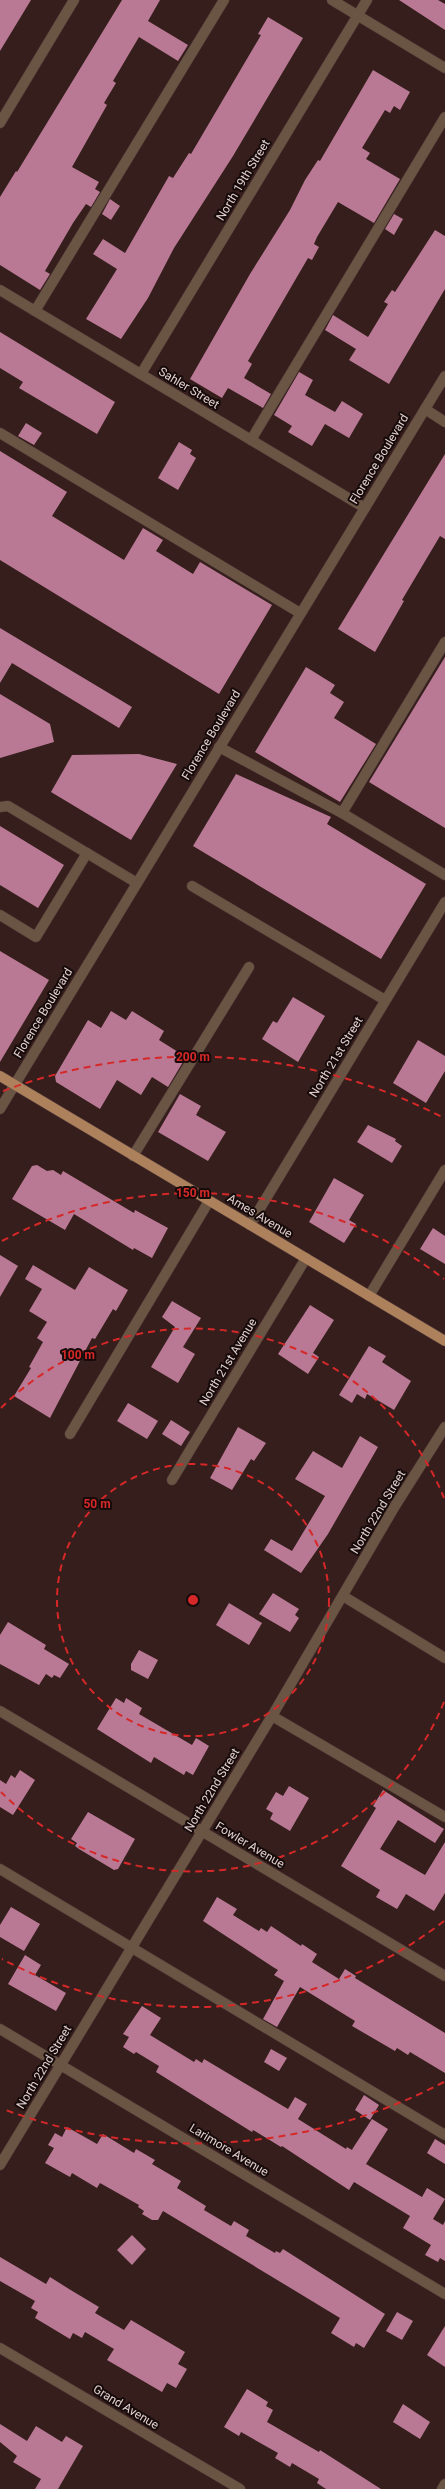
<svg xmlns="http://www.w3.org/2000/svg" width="445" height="2489" viewBox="0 0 445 2489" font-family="Roboto,sans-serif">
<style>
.building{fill:#b97994}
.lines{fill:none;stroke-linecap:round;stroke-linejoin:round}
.minor-casing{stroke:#513b39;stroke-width:11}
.major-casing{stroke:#513b39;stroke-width:11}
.minor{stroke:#6a5443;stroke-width:10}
.major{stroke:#ae815d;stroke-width:10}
.ring{fill:none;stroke:#d62828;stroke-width:2;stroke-dasharray:7 5}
.labels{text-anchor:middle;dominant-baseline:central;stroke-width:4;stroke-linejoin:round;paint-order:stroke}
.street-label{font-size:12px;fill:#e2d1d0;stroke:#160b0a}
.centre{fill:#d62828;stroke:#160b0a;stroke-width:2}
.ring-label{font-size:12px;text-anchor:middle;font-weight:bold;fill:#d62828;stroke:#160b0a;stroke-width:4;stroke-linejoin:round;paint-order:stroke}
</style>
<rect width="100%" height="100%" fill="#351e1c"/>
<g class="building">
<polygon points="0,0 31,0 0,51"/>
<polygon points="122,0 160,0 148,21 188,45 178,61 139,37 113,81 116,83 104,103 107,105 72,167 99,182 95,189 100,192 91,207 86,204 73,223 45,271 50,274 40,290 0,265 0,197 16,171 17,172"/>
<polygon points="399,0 438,0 445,4 445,30"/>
<polygon points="268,17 303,38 233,156 174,248 148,298 121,339 86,319 117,269 93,254 103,239 125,253 169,176 173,178 189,153 191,154 261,35 258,34"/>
<polygon points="373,70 410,92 400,110 394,106 390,113 385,110 362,148 370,153 366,159 400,179 374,223 338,202 317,237 314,244 319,247 312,260 308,258 248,361 252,364 244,378 271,394 263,408 228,388 222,398 190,379 250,274 290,210 305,180 318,160 320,161"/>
<polygon points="110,199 120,206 111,220 102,214"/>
<polygon points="394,214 403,219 394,235 385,229"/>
<polygon points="435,230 445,236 445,289 389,384 349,360 356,349 325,330 333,315 368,337 388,304 384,302 392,290 395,292"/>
<polygon points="0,332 115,402 97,434 19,388 23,382 0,368"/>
<polygon points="299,372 313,380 305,395 335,412 342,401 363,414 349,438 325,424 312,446 288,432 292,426 274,415"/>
<polygon points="26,423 42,433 34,445 18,436"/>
<polygon points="179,442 192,450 190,454 196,458 178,490 158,478"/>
<polygon points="0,451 67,492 52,516 124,560 143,528 163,540 156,551 193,574 200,562 272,605 219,694 0,560"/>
<polygon points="445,454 445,539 440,536 402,600 404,601 375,652 338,629"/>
<polygon points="0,628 132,707 119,728 12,663 0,683"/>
<polygon points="445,657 445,828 369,782"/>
<polygon points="306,667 335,685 330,693 344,702 334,718 376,744 340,802 255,752"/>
<polygon points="0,694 50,724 54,742 0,758"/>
<polygon points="139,754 177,764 131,840 51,792 72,755"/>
<polygon points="236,774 331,817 327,824 426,884 381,959 193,846"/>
<polygon points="0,826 64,865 38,908 0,885"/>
<polygon points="0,951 49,980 0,1062"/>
<polygon points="293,997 325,1016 298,1062 262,1039 273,1021 277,1023"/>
<polygon points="111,1011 126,1020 132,1011 164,1031 159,1040 186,1057 168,1087 152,1077 141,1095 117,1080 100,1109 56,1082 55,1076 88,1020 101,1028"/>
<polygon points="418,1040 445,1056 445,1071 426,1103 393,1083"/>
<polygon points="180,1094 201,1106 196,1115 226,1132 208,1161 158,1132"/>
<polygon points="368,1125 396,1139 395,1141 402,1146 392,1163 357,1142"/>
<polygon points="37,1165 47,1171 53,1170 61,1175 63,1171 134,1213 135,1210 168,1228 152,1258 134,1248 133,1250 74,1214 65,1230 12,1199 32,1166"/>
<polygon points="334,1178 364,1195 349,1220 356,1224 344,1243 309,1222"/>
<polygon points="433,1228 445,1236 445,1264 420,1249"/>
<polygon points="0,1255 18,1266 0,1297"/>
<polygon points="33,1265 75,1290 89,1267 128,1290 116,1311 113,1309 95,1339 92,1338 50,1418 14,1396 31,1368 29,1367 43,1342 37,1338 47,1322 29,1311 42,1289 25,1279"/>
<polygon points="172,1301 201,1318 183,1347 195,1354 178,1383 151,1367 175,1327 162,1317"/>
<polygon points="310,1305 334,1320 313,1353 319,1357 308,1374 278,1354"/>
<polygon points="369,1346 386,1356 382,1362 411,1381 394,1410 367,1394 365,1399 357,1394 352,1403 339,1395"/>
<polygon points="128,1403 158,1421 147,1439 117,1421"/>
<polygon points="171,1420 190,1432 181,1446 162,1434"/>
<polygon points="238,1427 266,1443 254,1461 251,1459 232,1490 210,1478"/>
<polygon points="360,1436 378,1447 328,1534 301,1573 264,1550 271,1539 292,1551 325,1496 295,1479 313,1451 342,1468"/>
<polygon points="273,1593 299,1609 295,1615 299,1618 290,1632 259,1614"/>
<polygon points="229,1603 262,1623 249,1645 216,1625"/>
<polygon points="8,1622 46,1645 44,1649 69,1664 60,1678 54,1675 52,1678 46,1674 39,1685 0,1664 0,1635"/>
<polygon points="139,1650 158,1660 148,1679 131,1670 131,1664"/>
<polygon points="116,1698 124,1703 126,1698 142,1708 139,1714 192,1745 196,1738 209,1746 193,1775 186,1771 184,1775 154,1757 151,1763 97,1729"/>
<polygon points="20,1770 35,1780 13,1815 0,1807 0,1780 6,1784 11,1775 15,1778"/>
<polygon points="289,1786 309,1798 290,1831 270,1819 273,1813 266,1809 276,1792 283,1796"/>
<polygon points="383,1790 444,1829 435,1843 398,1820 380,1849 425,1875 445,1842 445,1893 434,1911 406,1894 397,1909 376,1897 380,1890 341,1866 376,1808 373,1806"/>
<polygon points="88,1812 135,1839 118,1869 114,1870 79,1849 75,1846 77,1843 71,1839"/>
<polygon points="217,1897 237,1909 233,1915 259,1931 261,1928 267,1932 271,1926 301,1946 302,1944 317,1954 312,1962 339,1979 345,1969 356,1976 355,1978 445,2033 445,2073 410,2052 408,2055 397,2048 395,2051 352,2026 355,2021 300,1987 277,2027 263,2019 284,1981 274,1975 278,1970 273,1967 203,1921"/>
<polygon points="11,1907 40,1924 24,1951 0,1937 0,1925"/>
<polygon points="25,1955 41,1965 35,1975 66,1993 56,2011 8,1984"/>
<polygon points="142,2006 161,2018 150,2035 194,2062 196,2059 202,2063 204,2059 288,2109 295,2097 307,2104 298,2119 346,2149 347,2147 352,2150 353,2148 372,2119 388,2129 366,2164 422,2197 427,2188 445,2199 433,2219 443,2225 445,2221 445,2261 440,2258 438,2262 425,2255 431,2245 403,2228 410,2216 354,2182 349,2190 282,2146 281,2147 253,2130 252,2132 156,2072 159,2066 136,2052 134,2054 123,2047 129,2037 123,2034"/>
<polygon points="271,2049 287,2058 279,2071 264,2062"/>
<polygon points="364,2095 379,2105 370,2120 355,2110"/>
<polygon points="67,2127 97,2144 103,2134 134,2153 136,2149 155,2160 152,2164 181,2181 177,2188 206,2206 204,2210 231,2226 234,2221 249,2230 246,2236 275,2253 276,2251 280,2253 283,2249 385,2314 364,2348 356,2343 354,2347 331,2333 340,2318 203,2235 163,2211 158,2220 152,2220 142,2214 144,2211 138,2207 139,2205 100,2183 97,2188 72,2173 70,2177 45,2163 54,2148 48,2145 55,2133 62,2137"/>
<polygon points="435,2139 445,2145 445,2164 427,2153"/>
<polygon points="132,2235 146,2249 132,2265 117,2250"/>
<polygon points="0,2257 46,2284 50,2277 69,2289 99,2307 95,2313 124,2330 131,2320 185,2352 178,2364 187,2369 176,2388 167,2383 162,2392 107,2360 114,2349 85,2332 82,2338 73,2333 70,2339 35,2318 38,2312 31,2308 35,2301 0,2281"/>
<polygon points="397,2312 413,2321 402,2340 386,2331"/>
<polygon points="445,2326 445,2367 427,2355"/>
<polygon points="247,2389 268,2402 266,2406 273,2410 267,2422 319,2452 320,2450 381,2489 326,2489 317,2483 319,2479 292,2463 290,2467 275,2458 278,2453 241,2432 239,2436 224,2427"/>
<polygon points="403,2404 430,2422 420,2439 393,2422"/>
<polygon points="0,2424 27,2441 36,2426 62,2442 66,2436 83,2446 58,2489 35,2489 41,2479 13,2462 17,2456 0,2442"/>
</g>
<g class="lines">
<defs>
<g id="minor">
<polyline points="332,0 445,68"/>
<polyline points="0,123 74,0"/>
<polyline points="0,290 365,508"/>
<polyline points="35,311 224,0"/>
<polyline points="141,374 367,0"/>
<polyline points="425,409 445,422"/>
<polyline points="0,433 300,613"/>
<polyline points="251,440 445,117"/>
<polyline points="219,747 342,813 445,875"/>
<polyline points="0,807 8,806 137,883"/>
<polyline points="342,813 445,642"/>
<polyline points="192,886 385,1000"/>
<polyline points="0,915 36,937 87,853"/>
<polyline points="0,1109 445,376"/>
<polyline points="133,1156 249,967"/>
<polyline points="250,1225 445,902"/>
<polyline points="369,1296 445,1170"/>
<polyline points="70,1434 209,1201"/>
<polyline points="172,1480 306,1258"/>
<polyline points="343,1596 445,1658"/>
<polyline points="0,1711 445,1976"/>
<polyline points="272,1716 445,1817"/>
<polyline points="0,1869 445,2135"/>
<polyline points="0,2029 445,2294"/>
<polyline points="0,2165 272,1716 395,1506 445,1427"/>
<polyline points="0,2348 240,2489"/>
<polyline points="442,2489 445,2484"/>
</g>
<polyline id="major" points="0,1076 445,1341"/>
</defs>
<use href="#minor" class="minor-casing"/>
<use href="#major" class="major-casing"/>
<use href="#minor" class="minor"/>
<use href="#major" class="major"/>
</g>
<g class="ring">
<circle cx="193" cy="1600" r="136"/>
<path d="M444 1702A271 271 0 0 1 1 1792M1 1408A271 271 0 0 1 444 1498"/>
<path d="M444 1921A407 407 0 0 1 2 1959M2 1241A407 407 0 0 1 444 1279"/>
<path d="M444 2082A543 543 0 0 1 3 2109M3 1091A543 543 0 0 1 444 1118"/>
</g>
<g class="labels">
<g class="street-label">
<text transform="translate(243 180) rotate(-59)">North 19th Street</text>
<text transform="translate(189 388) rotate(31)">Sahler Street</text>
<text transform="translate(379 459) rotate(-59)">Florence Boulevard</text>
<text transform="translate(211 735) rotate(-59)">Florence Boulevard</text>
<text transform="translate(43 1013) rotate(-59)">Florence Boulevard</text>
<text transform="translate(336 1057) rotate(-59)">North 21st Street</text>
<text transform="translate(260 1216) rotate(31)">Ames Avenue</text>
<text transform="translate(228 1362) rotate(-59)">North 21st Avenue</text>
<text transform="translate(378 1512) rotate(-59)">North 22nd Street</text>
<text transform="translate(212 1790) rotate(-59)">North 22nd Street</text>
<text transform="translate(250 1845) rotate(31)">Fowler Avenue</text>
<text transform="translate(44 2067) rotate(-59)">North 22nd Street</text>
<text transform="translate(229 2150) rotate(31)">Larimore Avenue</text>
<text transform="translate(126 2407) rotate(31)">Grand Avenue</text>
</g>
</g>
<circle cx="193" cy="1600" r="6" class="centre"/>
<g class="ring-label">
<text x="193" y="1061">200 m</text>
<text x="193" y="1197">150 m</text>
<text x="78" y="1359">100 m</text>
<text x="97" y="1508">50 m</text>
</g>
</svg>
